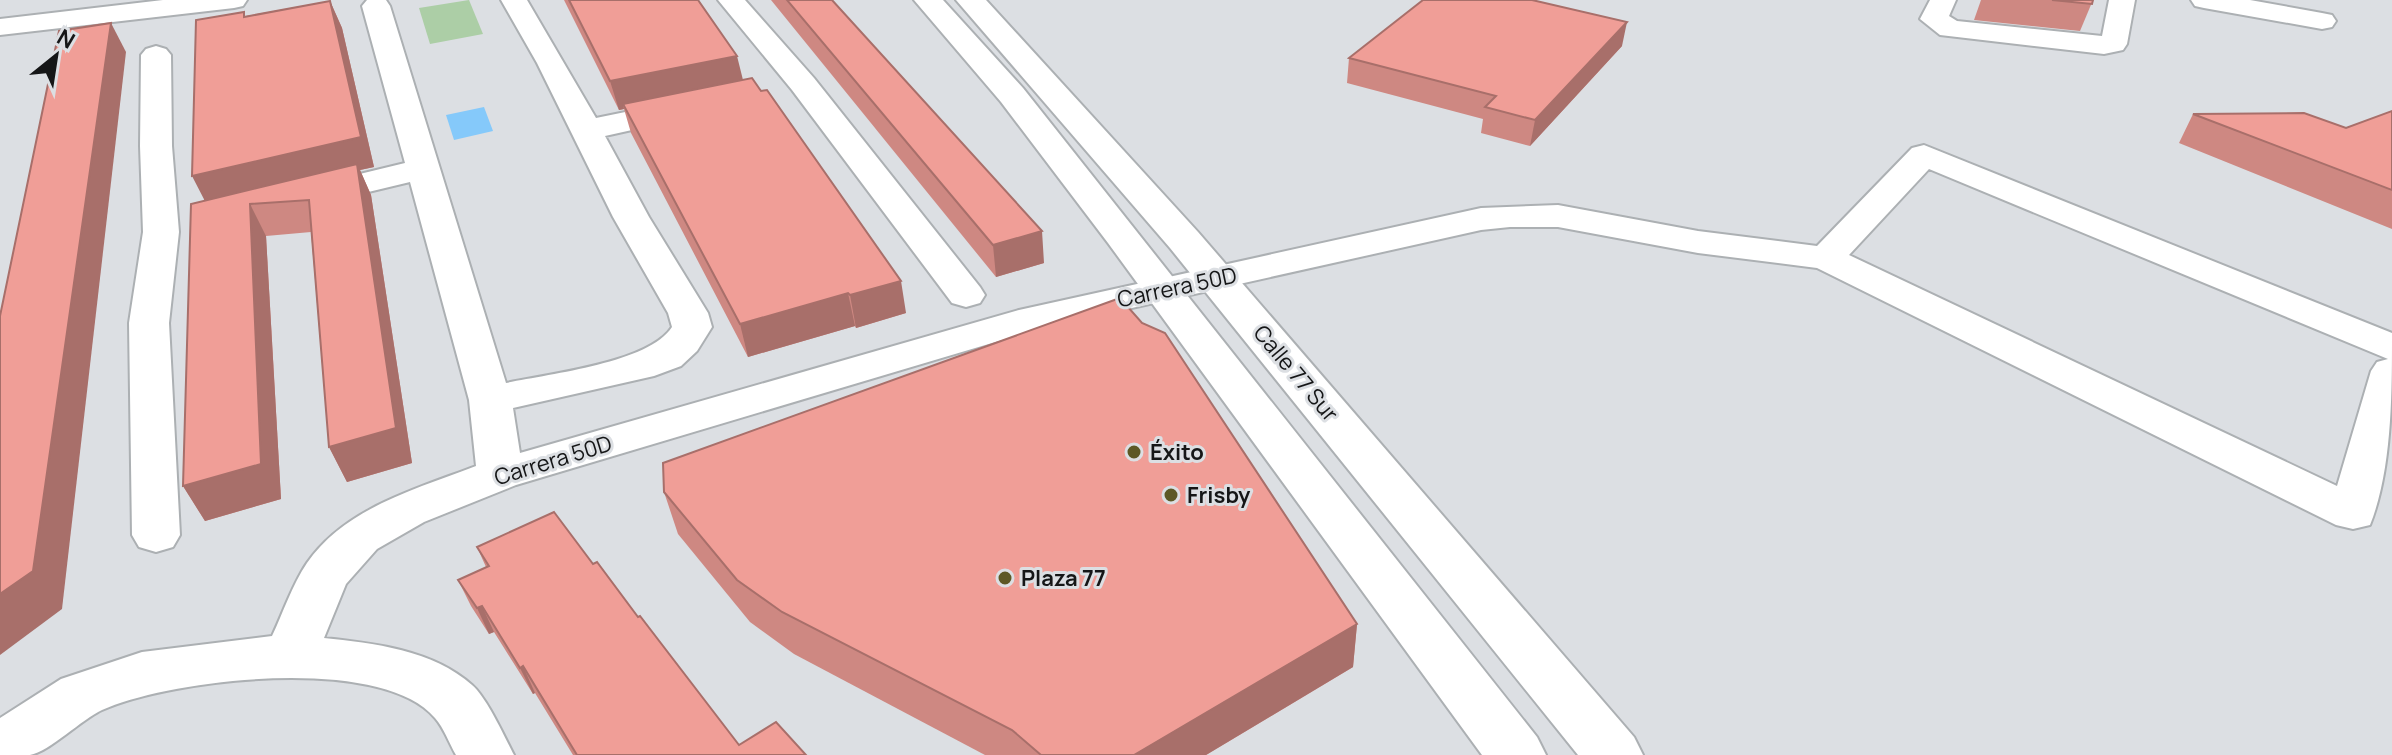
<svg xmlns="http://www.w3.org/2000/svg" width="2392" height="755" viewBox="0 0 2392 755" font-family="Manrope,sans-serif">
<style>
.green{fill:#accea6}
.water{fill:#85c9fa}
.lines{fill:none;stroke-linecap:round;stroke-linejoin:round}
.street-casing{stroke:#acb0b3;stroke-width:4}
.secondary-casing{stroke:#acb0b3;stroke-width:4}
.street{fill:#fff;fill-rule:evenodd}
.secondary{fill:#fff;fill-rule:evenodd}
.wall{fill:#ce8882}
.shaded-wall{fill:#a86f6a}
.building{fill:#f09e97;stroke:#a86f6a;stroke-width:2}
.poi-dot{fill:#5d5825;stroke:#dcdfe3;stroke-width:3}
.labels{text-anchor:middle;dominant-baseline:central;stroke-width:6;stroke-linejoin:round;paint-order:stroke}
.street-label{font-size:22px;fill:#151617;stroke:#dcdfe3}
.poi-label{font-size:22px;font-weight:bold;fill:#151617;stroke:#dcdfe3;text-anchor:start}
</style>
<rect width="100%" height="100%" fill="#dcdfe3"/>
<polygon class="green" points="469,0 483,34 430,44 419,8"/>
<polygon class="water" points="484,107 493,131 454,140 446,115"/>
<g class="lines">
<defs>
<g id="street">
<polygon points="163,0 247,0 243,6 234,8 0,35 0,19"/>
<path d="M 367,0 L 386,0 L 390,6 L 506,383 C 548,374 649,363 672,327 L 668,313 L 613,217 L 537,63 L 501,0 L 527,0 L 596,118 L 684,100 L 695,102 L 700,109 L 695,116 L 605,136 L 649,217 L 708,313 L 712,327 L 697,351 L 681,366 L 654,376 L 513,408 L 520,453 L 1019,310 L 1481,208 L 1558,205 L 1698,231 L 1817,246 L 1912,148 L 1924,145 L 2392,333 C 2392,395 2392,470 2370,525 L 2353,529 L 2336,525 L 1817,268 L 1698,253 L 1558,227 L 1510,227 L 1481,230 L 1042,328 L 516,485 L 424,522 L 377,549 L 346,584 L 324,638 C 373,643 433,650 472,685 C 487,698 504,736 514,755 L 456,755 C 449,743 444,728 435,718 C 381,654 170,679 102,710 C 82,719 49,752 30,755 C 21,755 10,755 0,755 L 0,718 L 61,679 L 142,652 L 272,636 C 283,613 292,585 307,563 C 345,508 416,489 476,466 L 469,400 L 410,182 L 310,206 L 298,203 L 293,196 L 298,189 L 405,163 L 362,6 ZM 1929,169 L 2388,359 L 2377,362 L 2371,371 L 2337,486 L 1849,255 Z"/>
<polygon points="718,0 745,0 814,78 980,287 985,295 980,303 966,307 952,303 792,90"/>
<polygon points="1930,0 1956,0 1949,16 1957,21 2102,36 2109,0 2135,0 2127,44 2123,50 2104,54 1940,35 1920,19"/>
<polygon points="2191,0 2250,0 2322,13 2332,15 2336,21 2332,27 2322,29 2204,8 2195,6"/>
<polygon points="156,46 166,49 171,55 172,146 179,232 169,323 180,535 173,547 156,552 139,547 132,535 129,323 143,232 140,146 141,55 146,49"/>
</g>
<g id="secondary">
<polygon points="914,0 943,0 1023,88 1537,737 1546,755 1482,755 1108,243 1001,102"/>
<polygon points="956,0 986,0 1198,232 1634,737 1643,755 1578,755 1170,248"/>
</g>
</defs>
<use href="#street" class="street-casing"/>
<use href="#secondary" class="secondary-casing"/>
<use href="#street" class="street"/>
<use href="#secondary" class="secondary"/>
</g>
<g class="wall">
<polygon points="564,0 698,0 742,80 906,313 856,328 855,326 748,357 631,133 624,109 619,110"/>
<polygon points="771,0 832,0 1044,263 996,277"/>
<polygon points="1981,0 2093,0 2080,31 1974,20"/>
<polygon points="330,1 342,28 374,167 360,170 371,195 412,463 347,482 329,447 311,232 266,236 281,499 205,521 183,486 204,200 246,16"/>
<polygon points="1622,46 1530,146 1481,133 1483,119 1347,83 1349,58"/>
<polygon points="2392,111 2392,229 2179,143 2193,114 2346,128"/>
<polygon points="664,492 1357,624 1353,667 1206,755 985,755 794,654 750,622 678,534"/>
<polygon points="477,547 593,564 638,617 739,745 806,755 573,755 535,693 533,694 494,632 489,634 471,606 458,580 486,567"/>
</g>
<g class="shaded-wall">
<polygon points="330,1 342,28 374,167 360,170 371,195 412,463 347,482 329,447 358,170 208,207 192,176"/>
<polygon points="1627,22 1622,46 1530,146 1535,120"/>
<polygon points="111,23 126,52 62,609 0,655 0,594"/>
<polygon points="737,56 744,84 623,104 624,109 619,110 610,81"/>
<polygon points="250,204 266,236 281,499 205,521 183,486"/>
<polygon points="1042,231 1044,263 996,277 993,245"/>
<polygon points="901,281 906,313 856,328 850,295"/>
<polygon points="848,293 855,326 748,357 740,324"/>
<polygon points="482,606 494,632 489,634 477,608"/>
<polygon points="1357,624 1353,667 1206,755 1134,755"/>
<polygon points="523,666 535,693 533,694 520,668"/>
</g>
<g class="building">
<polygon points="569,0 698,0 737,56 610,81"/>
<polygon points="787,0 832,0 1042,231 993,245"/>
<polygon points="1423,0 1532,0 1627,22 1535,120 1485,107 1496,96 1349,58"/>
<polygon points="2052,0 2093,0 2092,4"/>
<polygon points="330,1 361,137 192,176 196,20 244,12 244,17"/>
<polygon points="111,23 33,571 0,594 0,316 59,31"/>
<polygon points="752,78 761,91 767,90 901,281 850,295 848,293 740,324 623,104"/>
<polygon points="2392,111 2392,190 2193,114 2304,113 2346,128"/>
<polygon points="357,164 396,428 329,447 309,200 250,204 261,464 183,486 191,204"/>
<polygon points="1120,298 1142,323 1165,333 1357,624 1134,755 1041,755 1012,730 782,612 737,580 664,492 663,463"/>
<polygon points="554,512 593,564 597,562 638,617 640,616 739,745 776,722 806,755 577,755 523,666 520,668 482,606 477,608 458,580 489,566 477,547"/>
</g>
<g class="poi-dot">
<circle cx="1134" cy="452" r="8"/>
<circle cx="1171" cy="495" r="8"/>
<circle cx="1005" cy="578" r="8"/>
</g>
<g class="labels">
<g class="street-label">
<text transform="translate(1177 287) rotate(-12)">Carrera 50D</text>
<text transform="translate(1296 373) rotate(50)">Calle 77 Sur</text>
<text transform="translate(553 460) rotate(-17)">Carrera 50D</text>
</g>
<g class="poi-label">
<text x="1150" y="452">Éxito</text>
<text x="1187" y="495">Frisby</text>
<text x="1021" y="578">Plaza 77</text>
</g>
</g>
<g transform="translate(56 56) rotate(30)" stroke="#dcdfe3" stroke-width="6" paint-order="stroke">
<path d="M0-6L14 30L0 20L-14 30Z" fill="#151617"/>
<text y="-12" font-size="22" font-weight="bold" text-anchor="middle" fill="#151617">N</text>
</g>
</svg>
